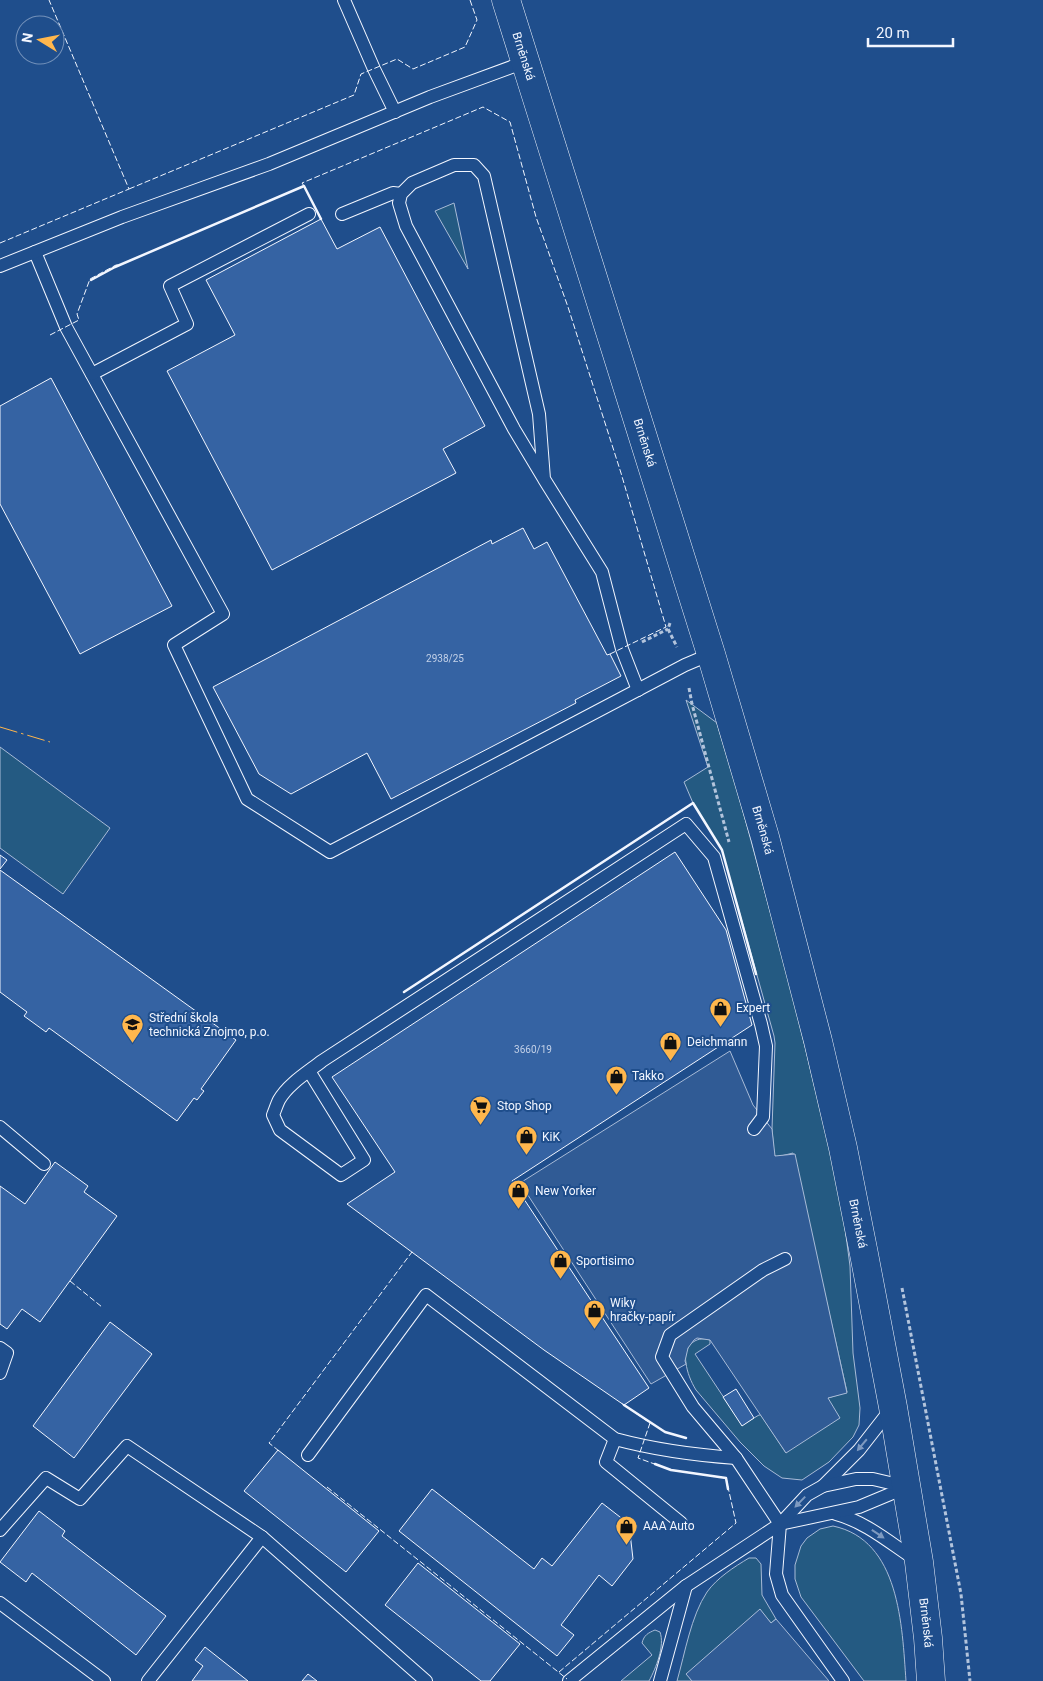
<svg xmlns="http://www.w3.org/2000/svg" width="1043" height="1681" viewBox="0 0 1043 1681" font-family="Roboto,sans-serif">
<style>
.green{fill:#245a82;stroke:#a8bbd7}
.parking{fill:#305b95;stroke:#a8bbd7}
.building{fill:#3563a3;stroke:#f2f6ff}
.lines{fill:none;stroke-linecap:round;stroke-linejoin:round}
.lane-casing{stroke:#f2f6ff;stroke-width:14}
.primary-casing{stroke:#f2f6ff;stroke-width:29}
.path{stroke:#b3c4dc;stroke-width:3;stroke-dasharray:4 2.5;stroke-linecap:butt}
.lane{stroke:#1f4e8c;stroke-width:12}
.primary{stroke:#1f4e8c;stroke-width:28}
.fence{stroke:#f2f6ff;stroke-width:1;stroke-dasharray:6 2.5;stroke-linecap:butt}
.wall{stroke:#f2f6ff;stroke-width:2.5}
.power{stroke:#ffb74d;stroke-width:1;stroke-dasharray:18 4 2.5 4;stroke-linecap:butt}
.oneway{fill:#7e9ac0}
.labels{text-anchor:middle;dominant-baseline:central;stroke-width:4;stroke-linejoin:round;paint-order:stroke}
.number-label{font-size:10px;fill:#c3d1e8}
.street-label{font-size:12px;fill:#f2f6ff;stroke:#1f4e8c}
.poi-label{font-size:12px;fill:#f2f6ff;stroke:#1f4e8c;text-anchor:start}
</style>
<rect width="100%" height="100%" fill="#1f4e8c"/>
<g class="green">
<polygon points="454,203 468,269 435,211"/>
<path d="M 686,700 L 717,723 L 738,793 L 791,988 L 830,1151 L 843,1213 L 850,1266 L 853,1353 L 860,1408 L 859,1425 L 853,1437 L 829,1462 L 802,1480 L 782,1478 L 764,1466 L 740,1442 L 696,1390 C 691,1382 687,1372 686,1363 C 683,1347 695,1335 710,1340 L 710,1344 L 695,1354 L 742,1425 L 759,1415 L 761,1415 L 786,1453 L 828,1398 L 847,1392 L 793,1153 L 777,1157 L 774,1155 L 772,1129 L 775,1043 L 774,1036 L 722,850 L 693,803 L 684,782 L 708,767 Z"/>
<polygon points="0,747 110,828 63,894 0,848"/>
<path d="M 833,1526 C 900,1540 902,1626 906,1681 L 864,1681 L 801,1597 L 795,1579 L 795,1565 L 801,1546 L 807,1538 L 820,1529 Z"/>
<path d="M 749,1558 L 756,1558 L 761,1564 L 762,1595 L 776,1619 L 771,1623 L 760,1610 L 687,1674 L 692,1681 L 677,1681 C 685,1653 691,1616 707,1592 C 717,1578 734,1567 749,1558 Z"/>
<path d="M 655,1630 L 660,1632 C 665,1646 656,1668 649,1681 L 621,1681 L 652,1655 L 642,1643 C 644,1635 648,1633 655,1630 Z"/>
</g>
<g class="parking">
<polygon points="730,1051 753,1105 772,1129 775,1156 795,1154 847,1393 828,1398 840,1418 786,1453 710,1340 697,1338 694,1340 688,1348 685,1361 686,1364 651,1384 520,1183"/>
<polygon points="760,1609 771,1623 776,1619 829,1681 692,1681 686,1674"/>
</g>
<g class="building">
<polygon points="321,219 337,249 380,227 485,426 443,449 456,473 272,570 167,371 235,335 206,280"/>
<polygon points="51,378 172,606 80,654 0,504 0,406"/>
<polygon points="523,528 534,549 547,542 607,655 610,654 621,676 575,700 576,703 391,799 367,753 291,794 259,774 213,687 491,540 492,544"/>
<polygon points="675,852 726,930 752,1025 512,1181 649,1388 624,1405 544,1350 347,1204 395,1172 332,1077"/>
<polygon points="0,855 7,860 0,869"/>
<polygon points="0,870 236,1040 201,1089 204,1091 197,1100 194,1098 177,1121 49,1028 46,1032 24,1016 27,1012 0,992"/>
<polygon points="55,1162 88,1186 84,1192 117,1216 40,1322 22,1309 7,1329 0,1324 0,1186 25,1204"/>
<polygon points="110,1322 152,1354 74,1458 33,1426"/>
<polygon points="736,1389 754,1418 742,1426 723,1397"/>
<polygon points="278,1450 379,1531 346,1572 244,1491"/>
<polygon points="432,1489 534,1569 542,1558 552,1566 602,1503 629,1524 633,1559 612,1586 599,1575 561,1625 574,1635 557,1656 399,1531"/>
<polygon points="39,1511 65,1531 62,1536 166,1616 136,1655 32,1573 26,1582 0,1562"/>
<polygon points="418,1563 520,1644 490,1681 481,1681 385,1605"/>
<polygon points="205,1647 248,1681 192,1681 203,1666 195,1660"/>
<polygon points="308,1674 317,1681 302,1681"/>
</g>
<g class="lines">
<defs>
<g id="lane">
<polyline points="344,0 374,69 395,112"/>
<polyline points="342,214 393,193 401,194"/>
<polyline points="35,252 66,327 223,614 174,645 247,799 330,852 685,665 711,654"/>
<polyline points="0,266 122,217 269,164 430,97 525,62"/>
<polyline points="92,374 187,324 170,286 309,214"/>
<polyline points="544,479 514,429 406,226 399,203 401,194 412,183 454,165 474,165 484,176 539,414 544,479 602,572 622,649 638,690"/>
<path d="M 309,1071 L 364,1160 L 341,1175 L 280,1130 L 273,1115 C 275,1110 277,1104 279,1100 C 288,1084 308,1072 322,1061 L 686,824 L 714,857 L 761,1024 L 766,1046 L 763,1117 L 754,1129"/>
<polyline points="0,1127 44,1164"/>
<polyline points="785,1259 763,1270 670,1335 662,1357 693,1407 736,1458 780,1524 776,1574 782,1595 843,1681"/>
<polyline points="0,1348 7,1353 0,1373"/>
<polyline points="615,1439 606,1462 681,1523"/>
<path d="M 308,1455 L 426,1295 L 615,1439 C 656,1450 693,1455 736,1458"/>
<polyline points="823,1486 859,1450 891,1409"/>
<path d="M 836,1514 C 866,1522 890,1543 916,1560"/>
<polyline points="780,1524 859,1507 907,1487"/>
<polyline points="0,1530 46,1478 80,1499 127,1446 262,1537"/>
<polyline points="0,1603 104,1681"/>
<polyline points="148,1681 262,1537 426,1681"/>
<polyline points="569,1681 686,1586 780,1524 807,1495 823,1486 856,1479 873,1479 907,1487"/>
<polyline points="660,1681 686,1586"/>
</g>
<g id="primary">
<path id="s1" d="M 506,0 L 711,654 L 765,837 L 818,1041 L 843,1148 L 864,1254 L 893,1407 L 919,1562 L 928,1638 L 931,1681"/>
</g>
</defs>
<use href="#lane" class="lane-casing"/>
<use href="#primary" class="primary-casing"/>
<g class="path">
<polyline points="670,623 668,629 677,647"/>
<polyline points="642,642 668,629"/>
<polyline points="689,688 692,704 729,842"/>
<polyline points="902,1288 961,1594 970,1681"/>
</g>
<use href="#lane" class="lane"/>
<use href="#primary" class="primary"/>
<g class="fence">
<polyline points="304,186 302,183 483,107 510,122 536,217 568,307 621,473 666,627 610,654"/>
<polyline points="129,189 354,95 361,74 397,59 413,69 465,47 477,20 470,0"/>
<polyline points="0,243 129,189 49,0"/>
<polyline points="50,335 79,320 77,314 90,279 116,265 121,265"/>
<polyline points="70,1281 102,1307"/>
<polyline points="279,1451 269,1443 412,1252 415,1254"/>
<polyline points="327,1487 567,1679"/>
<polyline points="559,1672 736,1523 726,1478 671,1470 638,1458 650,1423 621,1403"/>
</g>
<g class="wall">
<polyline points="91,280 115,267 304,186 321,219"/>
<polyline points="404,992 693,803 722,850 756,974"/>
<polyline points="624,1405 665,1432 686,1438"/>
<polyline points="655,1464 671,1470 726,1478 728,1489"/>
</g>
<polyline class="power" points="0,727 50,742"/>
</g>
<defs><path id="oneway-solid" d="M-6-.8H1V-3.2L6.5 0L1 3.2V.8H-6Z" transform="scale(1.25)"/></defs>
<g class="oneway">
<use href="#oneway-solid" transform="translate(862 1445) rotate(130)"/>
<use href="#oneway-solid" transform="translate(800 1502) rotate(134)"/>
<use href="#oneway-solid" transform="translate(878 1534) rotate(34)"/>
</g>
<defs>
<symbol id="shop-pin" viewBox="-11 -11 22 30"><path d="M0 17L-7.5 6A9.5 9.5 0 1 1 7.5 6Z" fill="#ffb74d" stroke="#1f4e8c"/><path d="M-5-2.5h2.3a2.7 3.5 0 0 1 5.4 0H5L5.5 6h-11ZM-1.5-2.5h3a1.5 2.3 0 0 0-3 0Z" fill="#111"/></symbol>
<symbol id="school-pin" viewBox="-11 -11 22 30"><path d="M0 17L-7.5 6A9.5 9.5 0 1 1 7.5 6Z" fill="#ffb74d" stroke="#1f4e8c"/><path d="M0-5L7-2L0 1L-7-2ZM-4 1L0 2.5L4 1V4Q0 6-4 4Z" fill="#111"/></symbol>
<symbol id="supermarket-pin" viewBox="-11 -11 22 30"><path d="M0 17L-7.5 6A9.5 9.5 0 1 1 7.5 6Z" fill="#ffb74d" stroke="#1f4e8c"/><path d="M-6-5.5h2.5l.6 2H6L4.5 2H-2.5L-4.4-4H-6ZM-1.5 3.2a1.3 1.3 0 1 0 .1 0ZM3 3.2a1.3 1.3 0 1 0 .1 0Z" fill="#111"/></symbol>
</defs>
<g fill-rule="evenodd">
<use href="#shop-pin" x="708" y="996" width="25" height="34"/>
<use href="#school-pin" x="120" y="1012" width="25" height="34"/>
<use href="#shop-pin" x="658" y="1030" width="25" height="34"/>
<use href="#shop-pin" x="604" y="1064" width="25" height="34"/>
<use href="#supermarket-pin" x="468" y="1094" width="25" height="34"/>
<use href="#shop-pin" x="514" y="1124" width="25" height="34"/>
<use href="#shop-pin" x="506" y="1178" width="25" height="34"/>
<use href="#shop-pin" x="548" y="1248" width="25" height="34"/>
<use href="#shop-pin" x="582" y="1298" width="25" height="34"/>
<use href="#shop-pin" x="614" y="1514" width="25" height="34"/>
</g>
<g class="labels">
<g class="number-label">
<text x="445" y="658">2938/25</text>
<text x="533" y="1049">3660/19</text>
</g>
<g class="street-label">
<text stroke="none"><textPath href="#s1" startOffset="59">Brněnská</textPath></text>
<text stroke="none"><textPath href="#s1" startOffset="464">Brněnská</textPath></text>
<text stroke="none"><textPath href="#s1" startOffset="869">Brněnská</textPath></text>
<text stroke="none"><textPath href="#s1" startOffset="1274">Brněnská</textPath></text>
<text stroke="none"><textPath href="#s1" startOffset="1679">Brněnská</textPath></text>
</g>
<g class="poi-label">
<text x="736" y="1008">Expert</text>
<text x="149" y="1018">Střední škola<tspan x="149" dy="14">technická Znojmo, p.o.</tspan></text>
<text x="687" y="1042">Deichmann</text>
<text x="632" y="1076">Takko</text>
<text x="497" y="1106">Stop Shop</text>
<text x="542" y="1137">KiK</text>
<text x="535" y="1191">New Yorker</text>
<text x="576" y="1261">Sportisimo</text>
<text x="610" y="1303">Wiky<tspan x="610" dy="14">hračky-papír</tspan></text>
<text x="643" y="1526">AAA Auto</text>
</g>
</g>
<g transform="translate(40 40) rotate(280)"><circle r="24" fill="#1f4e8c" stroke="#7391ba"/>
<path d="M0-4L9 19L0 12L-9 19Z" fill="#ffb74d"/>
<text y="-8" font-size="14" font-weight="bold" text-anchor="middle" fill="#f2f6ff">N</text>
</g>
<path d="M868 38v8h85v-8" fill="none" stroke="#f2f6ff" stroke-width="2.5"/>
<text x="876" y="38" font-size="15" fill="#f2f6ff" stroke="#1f4e8c" stroke-width="4" paint-order="stroke">20 m</text>
</svg>
